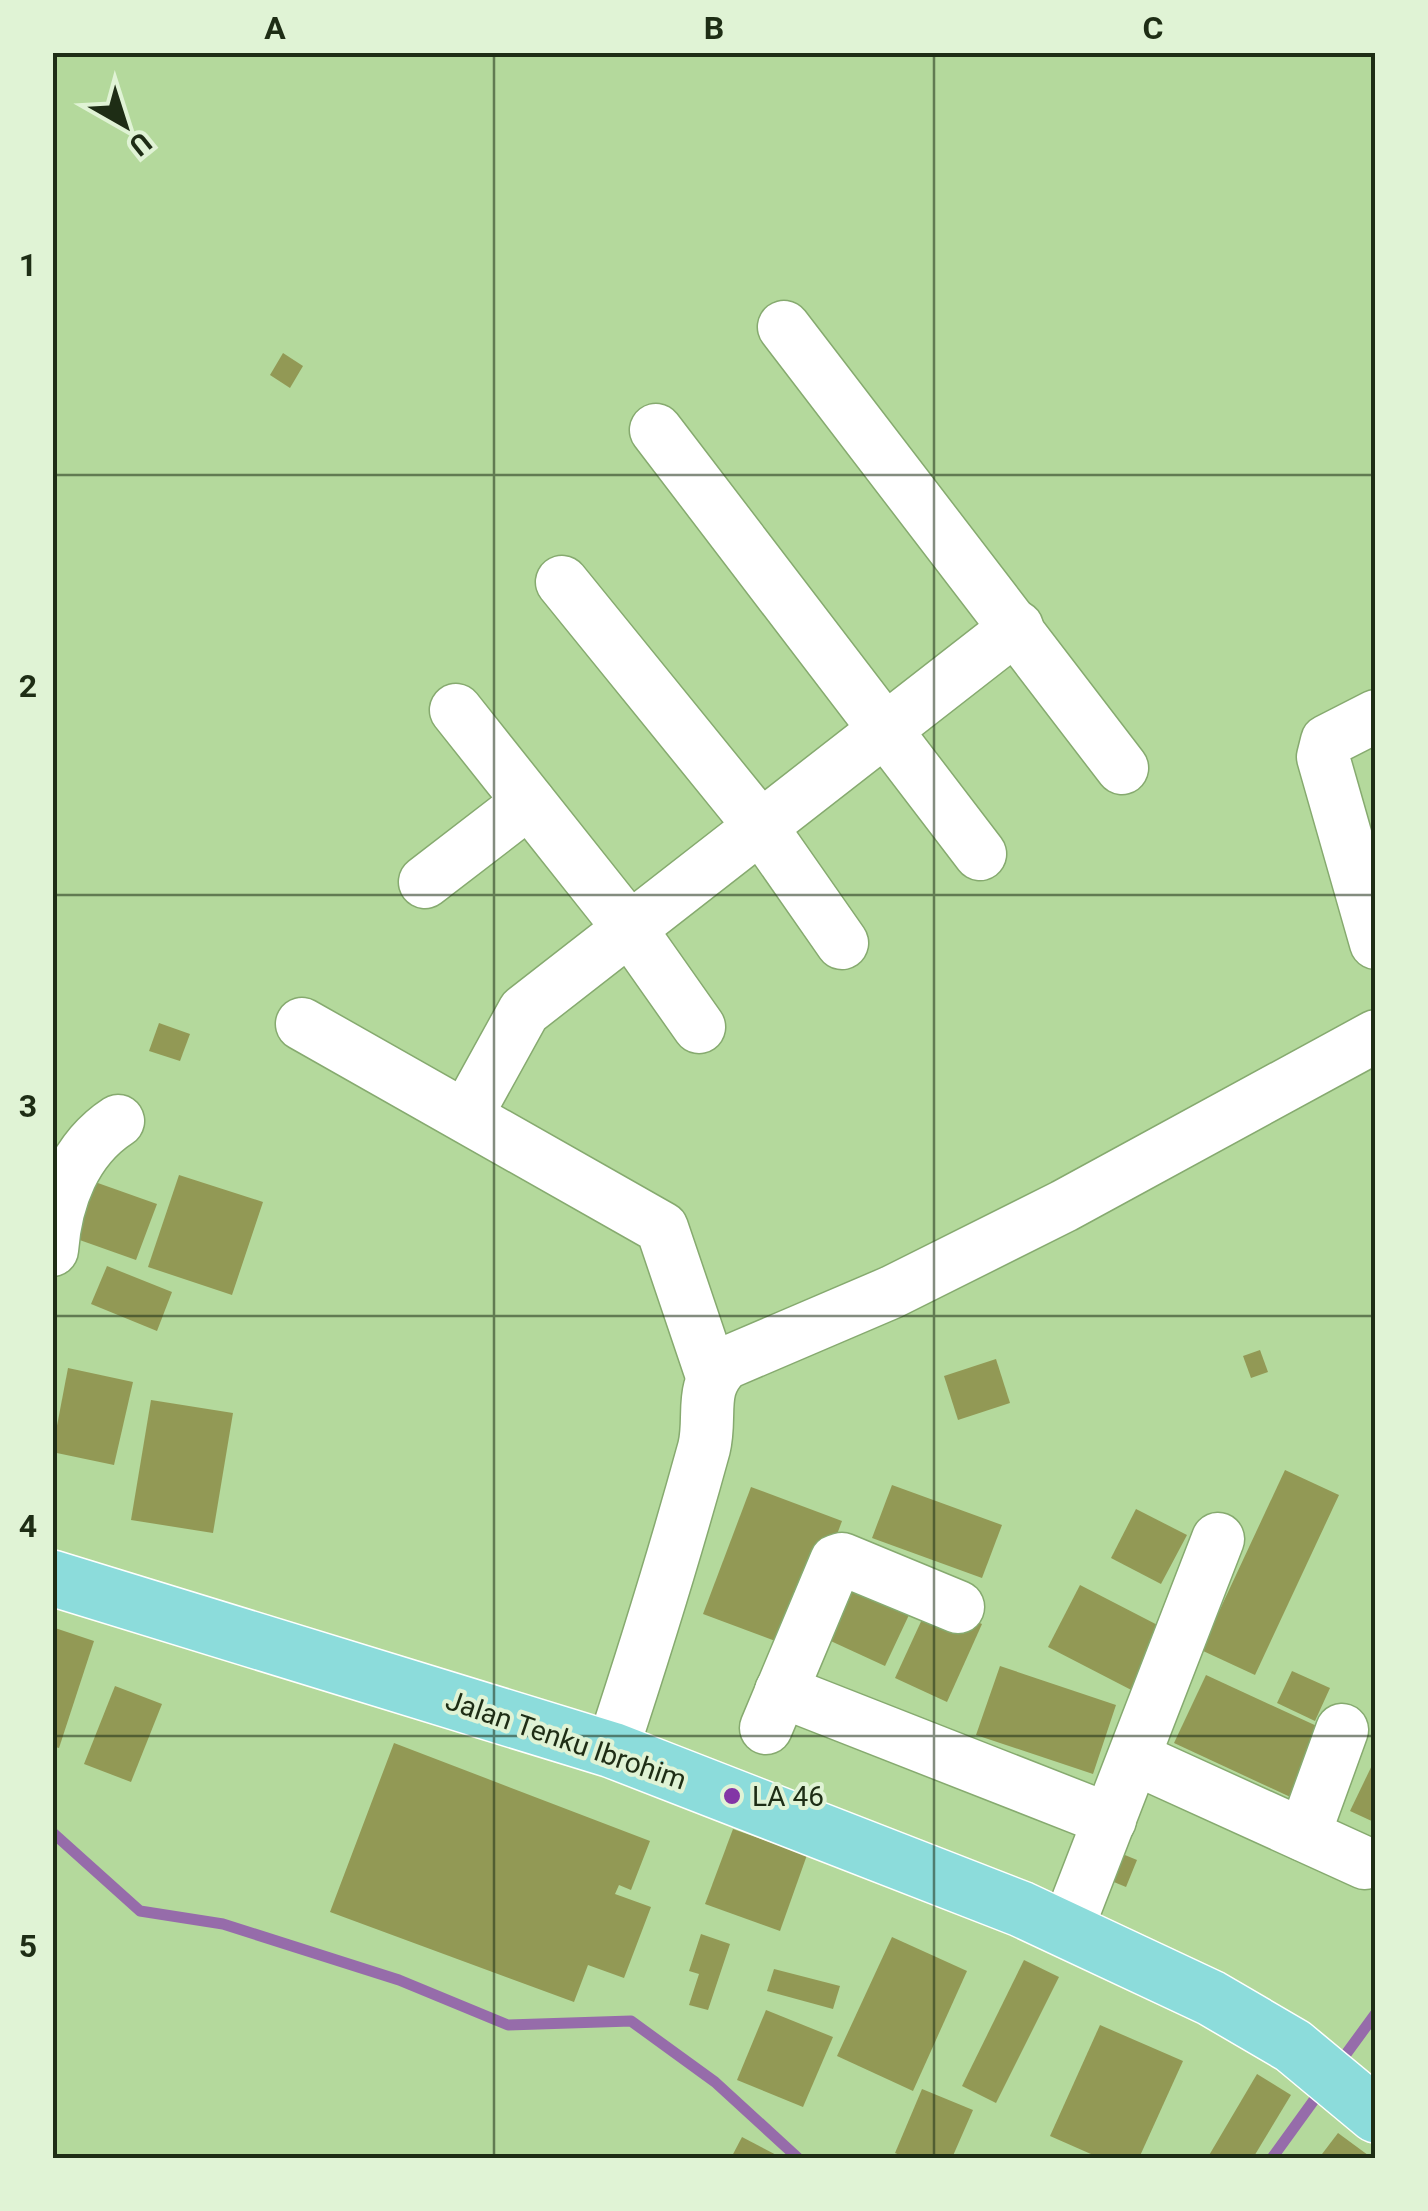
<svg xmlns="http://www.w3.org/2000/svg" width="1428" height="2211" viewBox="0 0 1428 2211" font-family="Roboto,sans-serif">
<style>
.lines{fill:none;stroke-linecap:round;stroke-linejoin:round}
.stream{stroke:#966caa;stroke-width:11}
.building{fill:#929955}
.minor-casing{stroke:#86aa6f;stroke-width:55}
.major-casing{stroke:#fff;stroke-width:58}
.minor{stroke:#fff;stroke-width:52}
.major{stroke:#8cdcdb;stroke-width:55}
.grid{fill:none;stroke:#1e2d15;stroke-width:2.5;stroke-opacity:0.55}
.poi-dot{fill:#8336a6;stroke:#e0f3d5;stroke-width:4}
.labels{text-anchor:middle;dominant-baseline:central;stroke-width:8;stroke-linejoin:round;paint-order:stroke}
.street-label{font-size:28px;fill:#1e2d15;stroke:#e0f3d5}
.poi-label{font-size:28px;fill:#1e2d15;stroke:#e0f3d5;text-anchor:start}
.neatline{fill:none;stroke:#1e2d15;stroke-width:4}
.grid-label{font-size:32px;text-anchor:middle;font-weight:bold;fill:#1e2d15}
</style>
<rect width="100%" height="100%" fill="#b4d99c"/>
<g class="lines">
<g class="stream">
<polyline points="52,1832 140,1911 223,1924 399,1980 508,2025 631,2021 715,2082 798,2158"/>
<polyline points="1338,2065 1376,2013"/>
<polyline points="1272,2158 1322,2089"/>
</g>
</g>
<g class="building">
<polygon points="283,353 303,366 290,388 270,375"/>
<polygon points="159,1023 190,1034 180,1061 149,1051"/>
<polygon points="179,1175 263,1202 232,1295 148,1267"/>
<polygon points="95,1182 157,1204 136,1260 74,1238"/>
<polygon points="107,1266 172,1292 157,1331 91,1304"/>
<polygon points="1260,1350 1268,1372 1251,1378 1243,1356"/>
<polygon points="996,1359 1010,1403 958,1420 944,1376"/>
<polygon points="68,1368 133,1382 114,1465 52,1452"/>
<polygon points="151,1400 233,1413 213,1533 131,1520"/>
<polygon points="1285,1470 1339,1495 1255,1675 1201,1650"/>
<polygon points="892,1485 1002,1525 982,1578 872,1538"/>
<polygon points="751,1487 842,1521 794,1648 703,1614"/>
<polygon points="1136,1509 1187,1535 1161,1584 1111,1558"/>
<polygon points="852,1571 916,1600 885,1666 822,1637"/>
<polygon points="1080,1585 1173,1633 1141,1695 1048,1647"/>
<polygon points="930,1602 982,1624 947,1702 895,1678"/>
<polygon points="52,1627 94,1641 59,1748 52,1746"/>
<polygon points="1000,1666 1116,1705 1093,1774 976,1735"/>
<polygon points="1292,1671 1330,1688 1315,1721 1277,1703"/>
<polygon points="1206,1675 1332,1733 1301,1802 1174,1743"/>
<polygon points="115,1686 162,1704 131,1782 84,1764"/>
<polygon points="394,1743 650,1841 631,1890 619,1885 615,1894 651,1907 624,1978 588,1965 574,2002 330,1912"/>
<polygon points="1376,1757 1376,1823 1350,1811"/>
<polygon points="733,1829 807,1855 780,1931 705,1904"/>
<polygon points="1103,1846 1137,1860 1126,1887 1092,1873"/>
<polygon points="701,1934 730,1944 708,2010 689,2005 699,1974 689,1971"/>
<polygon points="892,1937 967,1971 913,2091 837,2056"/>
<polygon points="1024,1960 1059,1977 996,2103 962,2086"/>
<polygon points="774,1969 840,1986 833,2009 767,1991"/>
<polygon points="766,2010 833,2037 803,2107 737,2080"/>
<polygon points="1100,2025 1183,2061 1139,2158 1100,2158 1050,2136"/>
<polygon points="1257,2074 1291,2095 1253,2158 1211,2158 1208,2157"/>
<polygon points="922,2089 973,2110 952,2158 907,2158 895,2153"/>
<polygon points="1338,2133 1372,2158 1319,2158"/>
<polygon points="742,2137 782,2158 731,2158"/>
</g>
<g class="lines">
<defs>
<g id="minor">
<polyline points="784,327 1122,768"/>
<polyline points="656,430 980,854"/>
<polyline points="562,582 761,827 842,943"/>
<polyline points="456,710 630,929 699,1027"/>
<polyline points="1376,716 1327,741 1323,757 1376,943"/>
<polyline points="425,882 529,802"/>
<polyline points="302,1024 662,1228 712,1376"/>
<polyline points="466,1116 524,1011 1017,627"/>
<path d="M 52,1250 C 56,1199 75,1149 118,1121"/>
<polyline points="781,1691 1110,1820"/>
<polyline points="766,1728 836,1561 842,1559 958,1607"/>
<path d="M 612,1750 C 645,1650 676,1550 704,1448 C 712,1415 698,1388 726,1363 L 892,1292 L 1064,1206 L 1376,1036"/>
<polyline points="1134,1758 1365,1863"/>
<polyline points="1304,1835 1342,1730"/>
<polyline points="1067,1929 1218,1539"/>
</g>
<polyline id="major" points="52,1578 612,1750 1021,1909 1211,1998 1293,2046 1376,2115"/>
</defs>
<use href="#minor" class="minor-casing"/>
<use href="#major" class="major-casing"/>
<use href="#minor" class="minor"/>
<use href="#major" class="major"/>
</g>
<path class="grid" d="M 494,52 L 494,2158M 934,52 L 934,2158M 52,475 L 1376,475M 52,895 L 1376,895M 52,1316 L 1376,1316M 52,1736 L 1376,1736"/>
<circle class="poi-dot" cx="732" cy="1796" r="10"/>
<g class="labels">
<g class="street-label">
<text transform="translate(566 1740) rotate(19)">Jalan Tenku Ibrohim</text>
</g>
<g class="poi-label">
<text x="752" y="1796">LA 46</text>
</g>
</g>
<rect width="1428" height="2211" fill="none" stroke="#e0f3d5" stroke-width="110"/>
<g transform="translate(125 125) rotate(141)" stroke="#e0f3d5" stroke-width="8" paint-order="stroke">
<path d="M0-8L18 38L0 25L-18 38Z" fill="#1e2d15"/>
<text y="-15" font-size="28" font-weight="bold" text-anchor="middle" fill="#1e2d15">U</text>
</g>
<rect x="55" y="55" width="1318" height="2101" class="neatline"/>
<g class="grid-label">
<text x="275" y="39">A</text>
<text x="714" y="39">B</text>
<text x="1153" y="39">C</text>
<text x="28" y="276">1</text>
<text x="28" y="697">2</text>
<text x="28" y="1117">3</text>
<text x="28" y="1537">4</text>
<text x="28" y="1957">5</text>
</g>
</svg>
